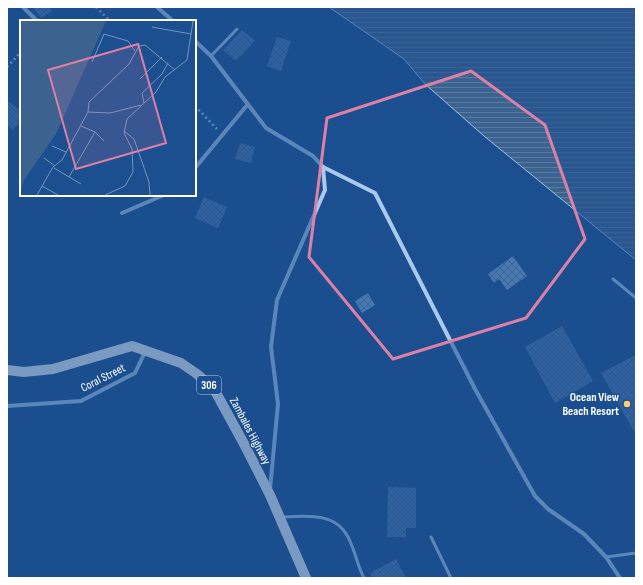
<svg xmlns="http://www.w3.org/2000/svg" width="643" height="585" viewBox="0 0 643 585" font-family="'Sofia Sans Condensed',sans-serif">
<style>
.water{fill:url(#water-rules);stroke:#9cc4f0}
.building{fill:url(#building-cross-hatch)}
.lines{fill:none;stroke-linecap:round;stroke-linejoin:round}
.path{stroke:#a9c9ee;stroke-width:2.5;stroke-dasharray:2 3;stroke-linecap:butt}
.lane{stroke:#a9c9ee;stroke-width:3}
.street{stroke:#a9c9ee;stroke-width:4}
.primary{stroke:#f0f6ff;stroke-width:10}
.marked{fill:none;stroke:#dd80a5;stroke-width:3;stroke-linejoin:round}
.poi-dot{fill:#ffd166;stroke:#1b4f8f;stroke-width:1.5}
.labels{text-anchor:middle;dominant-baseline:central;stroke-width:3;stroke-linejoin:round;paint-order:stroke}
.shield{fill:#1b4f8f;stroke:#bbcadd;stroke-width:1}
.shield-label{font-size:11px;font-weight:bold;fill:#fff}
.street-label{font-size:12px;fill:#fff;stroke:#1b4f8f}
.poi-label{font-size:12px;font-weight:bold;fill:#fff;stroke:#1b4f8f;text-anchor:end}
.inset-road{fill:none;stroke:#7695bc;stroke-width:1}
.view{fill:#dd80a5;fill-opacity:0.15;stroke:#dd80a5;stroke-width:2}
.inset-edge{fill:none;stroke:#fff;stroke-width:2}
</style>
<defs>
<pattern id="water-rules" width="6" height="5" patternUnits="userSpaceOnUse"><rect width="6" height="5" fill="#3c6290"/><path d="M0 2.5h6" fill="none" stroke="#597aa1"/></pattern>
<pattern id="building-cross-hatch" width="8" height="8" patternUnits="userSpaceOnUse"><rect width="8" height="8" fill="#4478b7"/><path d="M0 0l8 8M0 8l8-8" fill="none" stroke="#486282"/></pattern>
</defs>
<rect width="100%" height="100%" fill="#1b4f8f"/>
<polygon class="water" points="329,7 636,7 636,260 484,136 425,84 404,59"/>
<g class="building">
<polygon points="33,7 49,7 52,11 41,18"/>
<polygon points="242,30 255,41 236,61 223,50"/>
<polygon points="277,37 291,41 281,71 267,66"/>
<polygon points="8,101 21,111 21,120 13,130 7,125"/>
<polygon points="240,143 255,147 251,163 235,159"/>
<polygon points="204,197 227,207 218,228 195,218"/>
<polygon points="513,256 527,276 507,290 499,279 494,283 488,274"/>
<polygon points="368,293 375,305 362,313 355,301"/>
<polygon points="562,326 593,381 555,403 525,347"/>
<polygon points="636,355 636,435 601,373"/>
<polygon points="388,487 416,488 416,528 406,528 406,537 387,537"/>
<polygon points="396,559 406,578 373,578 370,573"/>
</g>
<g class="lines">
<g class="path">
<polyline points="96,7 110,21"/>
<polyline points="7,67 21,52"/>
<polyline points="195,106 217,129"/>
</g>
<g class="lane">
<polyline points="211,56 237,29"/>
<polyline points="613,279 636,298"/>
<path d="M 282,517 C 307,516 335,512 348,537 C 355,550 357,565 364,578"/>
<polyline points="431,537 451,578"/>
<polyline points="606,557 636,553"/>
</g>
<g class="street">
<polyline points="23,7 37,21"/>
<polyline points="157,7 173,21"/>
<polyline points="195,41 211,56 266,128 313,156 323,167 325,190 277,300 271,347 278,404 270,489"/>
<polyline points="323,167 375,193 475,389 535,496 548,509 584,534 606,557 620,578"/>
<polyline points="195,168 248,104"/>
<polyline points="122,213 164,195"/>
<polyline points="7,406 81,401 135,373 146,350"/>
</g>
<polyline class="primary" points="7,370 24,372 53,369 132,346 181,363 197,374 214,389 243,442 270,495 306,578"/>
</g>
<path d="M0 0H643V585H0ZM 471,71 L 545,125 L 585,239 L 526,318 L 393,359 L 309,257 L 327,118 Z" fill="#1b4f8f" fill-opacity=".55" fill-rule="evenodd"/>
<path class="marked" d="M 471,71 L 545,125 L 585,239 L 526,318 L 393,359 L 309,257 L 327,118 Z"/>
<circle class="poi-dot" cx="627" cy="404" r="4"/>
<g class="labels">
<rect class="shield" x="197" y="376" width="24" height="18" rx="3"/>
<g class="shield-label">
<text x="209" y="385">306</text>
</g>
<g class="street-label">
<text transform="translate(103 378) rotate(-27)">Coral Street</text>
<text transform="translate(250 431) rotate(62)">Zambales Highway</text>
</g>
<g class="poi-label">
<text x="619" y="397">Ocean View<tspan x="619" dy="14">Beach Resort</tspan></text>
</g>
</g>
<g transform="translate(20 20)">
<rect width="176" height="176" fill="#1b4f8f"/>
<path d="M 0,1 L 86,1 L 36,114 L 4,160 L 0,173 Z" fill="#3c6290"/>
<path class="inset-road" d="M 132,7 L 171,14M 72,42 L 84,14 L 108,21 L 115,31M 120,59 L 142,37M 124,83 L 122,73 L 142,54 L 148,43M 68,92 L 69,82 L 109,44 L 119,26 L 125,25 L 155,50M 61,106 L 75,112 L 84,121M 104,111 L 114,119 L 129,162 L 130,175M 32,126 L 46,132M 24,138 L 35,146M 34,148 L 61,164M 49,157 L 75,112M 22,166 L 38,175M 17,175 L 33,147 L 42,140 L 68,92 L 90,93 L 121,85M 85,175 L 105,166 L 113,152 L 112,129 L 104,113 L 107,99 L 136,72 L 145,57 L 167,40 L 173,1"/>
<path class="view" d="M 118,24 L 146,123 L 56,149 L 28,50 Z"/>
<rect width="176" height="176" class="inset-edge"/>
</g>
<rect width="643" height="585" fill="none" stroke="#ffffff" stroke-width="16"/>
</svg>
